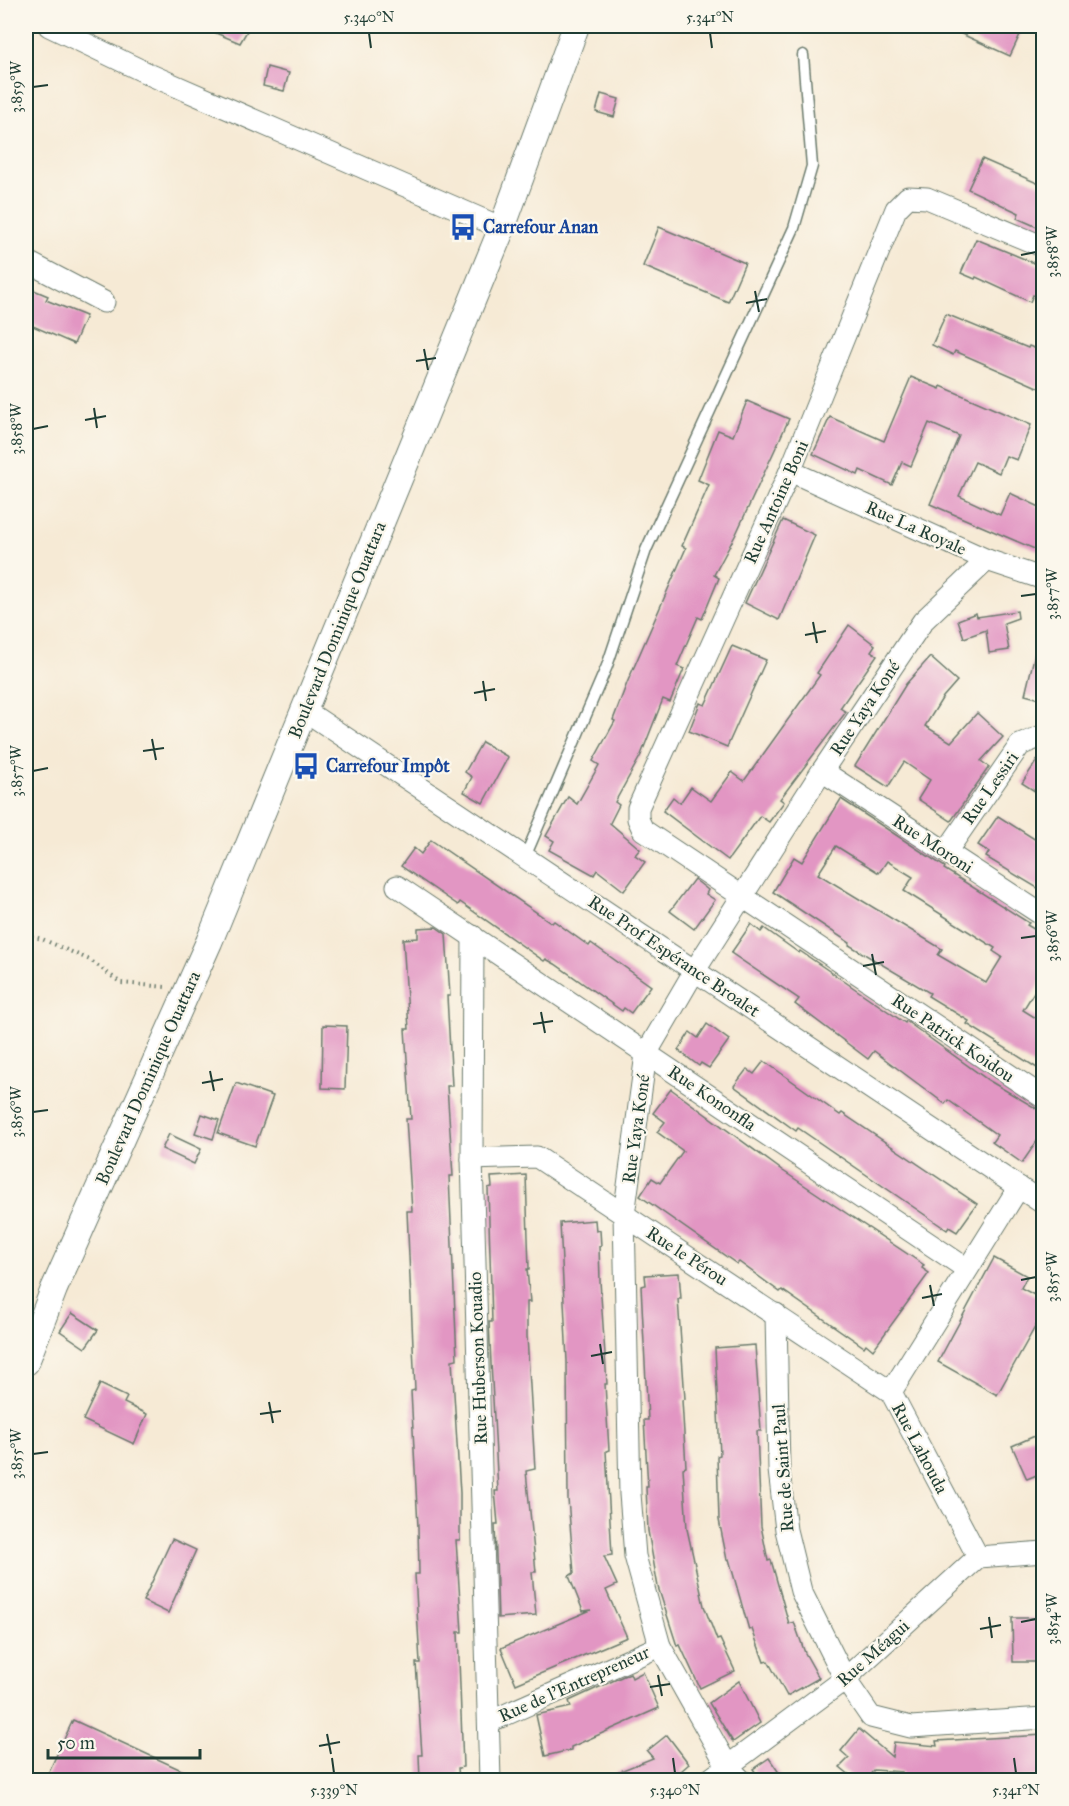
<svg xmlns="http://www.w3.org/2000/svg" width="1069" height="1806" viewBox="0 0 1069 1806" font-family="'IM FELL Great Primer',serif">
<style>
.building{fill:#e296c3;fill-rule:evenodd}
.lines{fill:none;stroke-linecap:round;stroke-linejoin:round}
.service-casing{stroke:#6a7a6c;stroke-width:13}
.minor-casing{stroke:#6a7a6c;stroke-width:23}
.tertiary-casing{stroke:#6a7a6c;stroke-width:28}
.path{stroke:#6a7a6c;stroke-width:4;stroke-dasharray:1.5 4.5;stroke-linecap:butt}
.service{stroke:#fff;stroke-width:10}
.minor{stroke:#fff;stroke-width:21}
.tertiary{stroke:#fff;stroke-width:26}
.ticks{fill:none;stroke:#1f3d34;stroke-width:2}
.labels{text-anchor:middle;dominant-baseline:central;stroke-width:4.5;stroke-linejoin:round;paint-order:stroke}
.transit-label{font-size:18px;font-weight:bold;fill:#164399;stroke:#fbf7ec;text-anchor:start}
.street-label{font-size:18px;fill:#1f3d34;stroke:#fbf7ec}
.neatline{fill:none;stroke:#1f3d34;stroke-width:2}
.ticks-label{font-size:15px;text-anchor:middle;fill:#1f3d34}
</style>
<rect width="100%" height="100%" fill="#fbf7ec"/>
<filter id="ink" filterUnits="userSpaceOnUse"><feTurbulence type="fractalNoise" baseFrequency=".0167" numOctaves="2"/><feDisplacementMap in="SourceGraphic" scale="12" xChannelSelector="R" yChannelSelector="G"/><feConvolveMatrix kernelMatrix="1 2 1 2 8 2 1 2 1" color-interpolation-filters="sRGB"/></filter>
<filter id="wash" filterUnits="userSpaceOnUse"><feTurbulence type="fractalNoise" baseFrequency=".008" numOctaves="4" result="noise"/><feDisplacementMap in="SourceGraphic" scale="24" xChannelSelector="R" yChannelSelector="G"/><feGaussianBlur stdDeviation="1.35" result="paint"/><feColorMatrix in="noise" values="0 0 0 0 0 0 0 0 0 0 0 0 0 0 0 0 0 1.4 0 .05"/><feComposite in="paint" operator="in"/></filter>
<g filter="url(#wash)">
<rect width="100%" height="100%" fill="#f6ead5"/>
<g id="blocks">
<g class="building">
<polygon points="199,26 250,26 240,43"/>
<polygon points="944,26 1024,26 1010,56"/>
<polygon points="267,67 289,73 284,91 263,86"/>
<polygon points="601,94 619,99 614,117 596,112"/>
<polygon points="982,159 1044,186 1044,230 1017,218 1019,213 968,189"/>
<polygon points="659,227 745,263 728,302 643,266"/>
<polygon points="976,239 1044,267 1044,299 1033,295 1030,302 976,277 975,279 961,273"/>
<polygon points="29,288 48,296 46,300 86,316 74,344 26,323 26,297"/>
<polygon points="946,314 1028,348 1029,346 1044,352 1044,390 955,351 953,355 932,345"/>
<polygon points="911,377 940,389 941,386 1031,425 1017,460 1006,456 999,473 975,462 959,496 1000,515 1010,493 1044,509 1044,553 930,504 959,436 929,423 911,466 902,462 892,485 860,470 858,475 813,454 830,417 884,441"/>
<polygon points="747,401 789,419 736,534 714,575 719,578 702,619 698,617 677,666 684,669 670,702 663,699 641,755 615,802 619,805 610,823 640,849 635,855 645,862 624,891 597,870 594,875 549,850 554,841 546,836 568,797 577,804 599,765 593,761 615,721 613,720 627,683 686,548 682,546 709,485 698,480 718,430 733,436"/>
<polygon points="783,520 815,535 779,620 745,603"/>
<polygon points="1017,611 1018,618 1004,623 1009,650 989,653 986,630 964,638 958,620 976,613 977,617"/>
<polygon points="849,625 875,645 871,651 877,655 840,708 846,712 780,799 784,802 769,822 760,816 728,860 663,811 673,797 680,803 691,787 711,801 732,772 744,781 820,675 817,673"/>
<polygon points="1037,645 1044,646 1044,700 1025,695"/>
<polygon points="732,646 766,660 727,747 689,731 700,703 705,705"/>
<polygon points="930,657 957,681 943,697 925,726 951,742 977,713 1003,737 981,761 989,767 951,821 918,799 930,780 904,762 888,787 855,766 906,684"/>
<polygon points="482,742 508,757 483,803 464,792 472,777 465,772"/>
<polygon points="1044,750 1044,797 1022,783"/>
<path d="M 841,799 L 945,867 L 944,869 L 1029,923 L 1027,925 L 1044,935 L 1044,976 L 1023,1010 L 1044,1023 L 1044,1058 L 1037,1068 L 967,1024 L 969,1021 L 928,996 L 930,993 L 849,945 L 850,943 L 773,892 L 794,857 L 802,862 ZM 836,846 L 879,873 L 887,861 L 913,877 L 904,891 L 995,948 L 993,951 L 1002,957 L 986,983 L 938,955 L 942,949 L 818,874 Z"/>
<polygon points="998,816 1044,845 1044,892 986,857 989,852 978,845"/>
<polygon points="431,840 552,923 554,921 589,946 591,943 651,986 631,1013 624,1008 622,1011 555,964 546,959 544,961 460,902 458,905 401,866 414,848 421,854"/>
<polygon points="694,879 708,890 706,894 715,900 694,929 670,911"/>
<polygon points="751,924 761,932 764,928 799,953 800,951 905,1023 906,1021 988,1080 1044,1113 1044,1131 1022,1163 992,1142 997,1135 948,1100 945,1104 874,1051 868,1059 795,1004 799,999 731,953"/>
<polygon points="436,927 446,934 450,996 447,996 452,1086 447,1086 453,1176 449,1176 457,1359 452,1360 460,1493 460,1540 456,1540 462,1632 458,1632 463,1767 458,1768 459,1780 420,1780 419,1755 422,1755 416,1663 420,1663 415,1574 419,1574 418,1527 411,1391 415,1390 407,1211 412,1211 406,1119 411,1119 405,1029 409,1029 403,939 418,938 418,928"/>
<polygon points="707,1024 729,1040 709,1068 701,1063 699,1066 678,1050 690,1032 698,1038"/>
<polygon points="323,1025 347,1026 345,1089 322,1088"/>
<polygon points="764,1061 840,1115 842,1113 977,1204 957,1232 949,1227 947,1230 798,1128 796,1131 734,1086 747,1069 754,1074"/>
<polygon points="236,1083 273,1096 255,1146 218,1133"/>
<polygon points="671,1089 783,1171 924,1265 922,1268 929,1273 873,1350 866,1344 864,1347 782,1290 780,1292 739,1262 737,1264 640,1196 652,1178 660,1183 683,1151 657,1132 665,1122 653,1113"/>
<polygon points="202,1114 219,1120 213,1139 195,1133"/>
<polygon points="169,1134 201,1149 194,1164 162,1149"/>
<polygon points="526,1175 529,1269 527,1269 530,1302 527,1302 527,1336 535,1469 526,1471 536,1572 532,1572 536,1615 498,1618 495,1524 498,1524 495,1491 498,1491 491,1363 489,1322 492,1322 488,1188 492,1187 491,1177"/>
<polygon points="595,1220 596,1231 600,1230 601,1246 599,1246 600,1281 607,1384 605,1384 609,1450 606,1451 612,1555 604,1556 617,1585 606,1590 627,1637 516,1684 501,1648 591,1610 583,1611 569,1576 574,1573 568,1499 567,1361 560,1223"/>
<polygon points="994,1258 1027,1276 1021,1288 1044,1300 1044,1311 997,1395 938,1362"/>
<polygon points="679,1273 681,1299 678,1299 685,1399 682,1400 686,1467 683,1468 687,1529 704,1606 717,1640 720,1639 735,1671 700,1688 680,1645 677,1646 658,1587 648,1531 646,1487 648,1487 644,1420 648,1420 641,1286 646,1285 645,1275"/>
<polygon points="72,1313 98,1330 85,1348 60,1331"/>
<polygon points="755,1345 761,1431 757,1431 761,1526 768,1561 771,1560 789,1624 794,1622 805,1653 819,1678 787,1696 768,1661 764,1662 752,1629 749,1630 729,1559 727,1560 719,1520 717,1456 720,1455 715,1348"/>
<polygon points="100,1384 127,1397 124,1403 147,1414 134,1444 83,1420"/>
<polygon points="1044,1432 1044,1472 1027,1479 1012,1446"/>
<polygon points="172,1539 196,1550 168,1613 143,1601"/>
<polygon points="1012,1618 1044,1618 1044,1662 1013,1662"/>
<polygon points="643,1672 659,1708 571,1747 571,1750 545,1756 536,1715 571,1707 569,1701 630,1673 632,1678"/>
<polygon points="739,1681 760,1723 733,1742 709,1703"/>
<polygon points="73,1720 203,1780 45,1780"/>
<polygon points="859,1729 892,1757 894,1742 937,1746 936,1741 1044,1735 1044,1776 976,1780 901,1780 902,1772 874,1770 865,1780 856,1780 840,1767 849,1758 841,1751"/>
<polygon points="667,1735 689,1764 681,1771 689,1780 598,1780 653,1758 647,1751"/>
<polygon points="769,1758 784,1780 761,1780 753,1769"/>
</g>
</g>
</g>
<g filter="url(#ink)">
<use href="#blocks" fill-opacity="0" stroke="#6a7a6c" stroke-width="1.5"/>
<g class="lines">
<defs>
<polyline id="service" points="525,857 607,666 646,550 794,228 812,166 803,55"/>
<g id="minor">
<polyline points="49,26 153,76 502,228"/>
<polyline points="1044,247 927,198 908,197 896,209 790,471 638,808 638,819 643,830 1044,1098"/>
<polyline points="26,261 104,302"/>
<polyline points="790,471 987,560 1044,579"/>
<polyline points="304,710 1044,1204"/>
<polyline points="822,771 1044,916"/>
<polyline points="946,852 1020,745 1044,735"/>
<polyline points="397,886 967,1269"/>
<polyline points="473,936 472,1159 490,1780"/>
<polyline points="472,1159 537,1157 891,1392"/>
<polyline points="776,1314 779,1470 786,1530 801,1591 845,1679 871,1717 911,1727 1044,1718"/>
<polyline points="978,1557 891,1392 1019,1187"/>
<polyline points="489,1722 660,1646"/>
<polyline points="709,1780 845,1679 978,1557 1044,1552"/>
<polyline points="741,1780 728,1767 660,1646 635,1556 630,1494 624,1215 646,1054 695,970 822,771 923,621 987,560"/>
</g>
<polyline id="tertiary" points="26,1362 54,1289 209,942 502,228 576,26"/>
</defs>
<use href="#service" class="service-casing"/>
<use href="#minor" class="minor-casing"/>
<use href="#tertiary" class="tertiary-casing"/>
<polyline class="path" points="26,935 42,939 90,960 121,983 166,987"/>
<use href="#service" class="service"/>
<use href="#minor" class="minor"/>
<use href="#tertiary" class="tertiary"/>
</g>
</g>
<path class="ticks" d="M 369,33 L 371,48M 710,33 L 712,48M 33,87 L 48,85M 1021,255 L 1036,252M 755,291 L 759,312M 746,303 L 767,299M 424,349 L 428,370M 416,361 L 436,358M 94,408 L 97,428M 85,420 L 106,416M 33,429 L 48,426M 1021,596 L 1036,594M 813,622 L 817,643M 805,635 L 826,631M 483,681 L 486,701M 474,693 L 495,689M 152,739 L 156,760M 143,751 L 164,748M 33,771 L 48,768M 1021,938 L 1036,936M 872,954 L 876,975M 863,966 L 884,962M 541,1012 L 545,1033M 533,1024 L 553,1021M 210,1071 L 214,1091M 202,1083 L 223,1079M 33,1112 L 48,1110M 1021,1280 L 1036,1277M 930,1285 L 934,1306M 922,1298 L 942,1294M 600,1344 L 603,1364M 591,1356 L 612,1352M 269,1402 L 273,1423M 260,1414 L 281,1411M 33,1454 L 48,1452M 989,1617 L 992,1638M 1021,1622 L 1036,1619M 980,1629 L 1001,1625M 658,1675 L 662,1696M 650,1687 L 670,1684M 327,1734 L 331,1754M 319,1746 L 340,1742M 332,1758 L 334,1773M 673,1758 L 675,1773M 1014,1758 L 1016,1773"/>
<defs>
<symbol id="bus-bare" viewBox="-9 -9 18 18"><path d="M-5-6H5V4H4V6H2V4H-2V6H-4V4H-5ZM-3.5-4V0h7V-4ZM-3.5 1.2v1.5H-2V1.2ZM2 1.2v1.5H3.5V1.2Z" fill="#1a4fb4" stroke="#fbf7ec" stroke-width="2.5" paint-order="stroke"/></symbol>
</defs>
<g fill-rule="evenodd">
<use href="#bus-bare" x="444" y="208" width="38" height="38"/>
<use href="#bus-bare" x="287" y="747" width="38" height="38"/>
</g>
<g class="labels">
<g class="transit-label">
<text x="483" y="227">Carrefour Anan</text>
<text x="326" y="766">Carrefour Impôt</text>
</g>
<g class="street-label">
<text transform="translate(776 502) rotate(-66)">Rue Antoine Boni</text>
<text transform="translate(916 528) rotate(24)">Rue La Royale</text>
<text transform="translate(337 630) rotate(-68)">Boulevard Dominique Ouattara</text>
<text transform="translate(865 708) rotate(-56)">Rue Yaya Koné</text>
<text transform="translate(990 788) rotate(-55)">Rue Lessiri</text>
<text transform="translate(933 844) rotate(33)">Rue Moroni</text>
<text transform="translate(674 956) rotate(34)">Rue Prof Espérance Broalet</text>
<text transform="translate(953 1038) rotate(34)">Rue Patrick Koidou</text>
<text transform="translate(148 1078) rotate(-66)">Boulevard Dominique Ouattara</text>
<text transform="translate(712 1098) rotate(34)">Rue Kononfla</text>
<text transform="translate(636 1129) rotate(-82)">Rue Yaya Koné</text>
<text transform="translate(687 1256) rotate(33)">Rue le Pérou</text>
<text transform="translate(478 1358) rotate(-92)">Rue Huberson Kouadio</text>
<text transform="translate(920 1448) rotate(62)">Rue Lahouda</text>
<text transform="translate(783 1468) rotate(-94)">Rue de Saint Paul</text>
<text transform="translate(873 1653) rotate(-42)">Rue Méagui</text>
<text transform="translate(574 1684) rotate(-24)">Rue de l'Entrepreneur</text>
</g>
</g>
<rect width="1069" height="1806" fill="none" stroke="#fbf7ec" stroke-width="66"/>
<path d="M48 1749v9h152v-9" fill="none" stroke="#1f3d34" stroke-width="3"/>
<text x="57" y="1749" font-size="18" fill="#1f3d34" stroke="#fbf7ec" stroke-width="4.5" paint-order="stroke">50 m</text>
<rect x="33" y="33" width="1003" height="1740" class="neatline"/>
<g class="ticks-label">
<text x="369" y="22">5.340°N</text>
<text x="710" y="22">5.341°N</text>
<text transform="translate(16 87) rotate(-90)" y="5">3.859°W</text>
<text transform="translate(1052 252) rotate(-90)" y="5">3.858°W</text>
<text transform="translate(16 429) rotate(-90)" y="5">3.858°W</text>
<text transform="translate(1052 594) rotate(-90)" y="5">3.857°W</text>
<text transform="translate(16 771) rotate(-90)" y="5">3.857°W</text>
<text transform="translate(1052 936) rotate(-90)" y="5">3.856°W</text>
<text transform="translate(16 1112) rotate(-90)" y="5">3.856°W</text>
<text transform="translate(1052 1277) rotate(-90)" y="5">3.855°W</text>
<text transform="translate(16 1454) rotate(-90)" y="5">3.855°W</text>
<text transform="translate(1052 1619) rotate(-90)" y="5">3.854°W</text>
<text x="334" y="1795">5.339°N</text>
<text x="675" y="1795">5.340°N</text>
<text x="1016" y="1795">5.341°N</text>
</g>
</svg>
